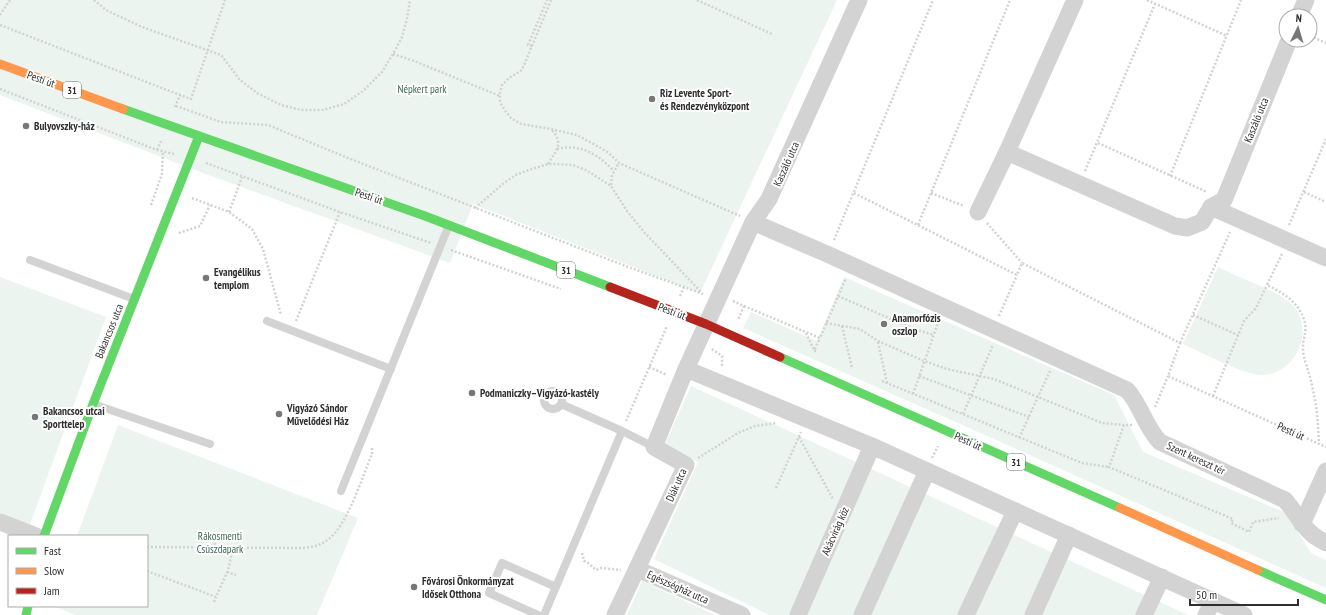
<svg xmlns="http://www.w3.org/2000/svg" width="1326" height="615" viewBox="0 0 1326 615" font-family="'PT Sans Narrow',sans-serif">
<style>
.green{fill:#ecf4f0}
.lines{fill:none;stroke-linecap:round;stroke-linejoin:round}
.path{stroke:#d2d2d2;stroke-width:2.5;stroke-dasharray:2 2;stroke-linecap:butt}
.lane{stroke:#d3d3d3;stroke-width:8}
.street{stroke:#d3d3d3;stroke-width:17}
.fast{stroke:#63d668;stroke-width:9}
.slow{stroke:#ff974d;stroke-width:9}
.jam{stroke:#b3261e;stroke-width:9}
.poi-dot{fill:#777;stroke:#fff;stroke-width:1.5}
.labels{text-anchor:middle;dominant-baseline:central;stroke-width:4;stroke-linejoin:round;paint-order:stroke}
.shield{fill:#fff;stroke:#6d6d6d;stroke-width:1}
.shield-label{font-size:10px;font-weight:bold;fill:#2e2e2e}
.street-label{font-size:11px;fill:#2e2e2e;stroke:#fff}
.park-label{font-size:11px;fill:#3d6856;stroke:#fff}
.poi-label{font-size:11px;font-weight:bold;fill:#2e2e2e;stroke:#fff;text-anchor:start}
</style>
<rect width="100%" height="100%" fill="#fff"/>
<g class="green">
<polygon points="0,0 837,0 700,293 473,204 450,263 203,173 0,95"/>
<path d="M 1218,267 C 1233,274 1248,281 1263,287 C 1271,291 1280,295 1287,300 C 1318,323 1299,373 1263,375 C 1245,376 1201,352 1183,344 Z"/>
<polygon points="0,277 106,317 29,527 0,516"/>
<polygon points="844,277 1114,395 1143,452 1286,513 1311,553 1326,560 1326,588 976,431 743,328 751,312 817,341"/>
<polygon points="691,386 1188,615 769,615 654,559 698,462 665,444"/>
<polygon points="118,425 358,518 317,615 75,615 53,606 147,606 147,536 77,536"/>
<polygon points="642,581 715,615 627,615"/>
</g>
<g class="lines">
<g class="path">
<polyline points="94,0 106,10 142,27 221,55 240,80 257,93 281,105 301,110 323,110 344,104 363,91 382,72 393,54 402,37 407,19 410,0"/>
<polyline points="551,0 522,70 509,78 502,85 500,93 500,102 506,112 511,118 521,124 551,129 577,135 599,147 609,153 619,163 740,216"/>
<polyline points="697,0 772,34"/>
<polyline points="1147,0 1227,36"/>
<polyline points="0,15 10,0"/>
<polyline points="0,25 180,95"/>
<polyline points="1310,36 1326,43"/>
<polyline points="532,46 528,45 547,0"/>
<polyline points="393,54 414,61 500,96"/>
<polyline points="0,89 157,150 174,154"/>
<polyline points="176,106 221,122 268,125 348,158 481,210 623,265 703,294"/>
<polyline points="175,107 180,95 191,99 225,0"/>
<polyline points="1098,143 1207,192"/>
<path d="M 557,149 C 580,143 599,155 614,171"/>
<polyline points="157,150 161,141"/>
<polyline points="206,163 340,212 431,243"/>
<path d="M 548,164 C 556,150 565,144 551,129"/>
<polyline points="1085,171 1155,4"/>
<polyline points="1170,176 1241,0"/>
<polyline points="611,185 612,175 619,163"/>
<polyline points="1304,192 1326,202"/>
<polyline points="854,193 1017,275 1022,263 1180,343 1168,376 1326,447"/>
<polyline points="931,193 964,206"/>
<polyline points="192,198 229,212 252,229 263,249 281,315"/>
<polyline points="151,205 162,174 163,151"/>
<polyline points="475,208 504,183 516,175 526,171 548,164 556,164 573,165 586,170 611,186 627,211 644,232 702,293"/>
<polyline points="229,212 242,177"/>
<polyline points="987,223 1022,263"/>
<polyline points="918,225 1010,0"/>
<polyline points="1289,225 1326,139"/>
<polyline points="179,233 200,226 210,205"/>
<polyline points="834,240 933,0"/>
<polyline points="451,250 561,289"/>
<path d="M 1282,254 L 1267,285 C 1281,292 1297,301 1303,317 C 1309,331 1302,338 1303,350 C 1304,362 1310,373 1312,386 C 1317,405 1318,424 1319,444"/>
<polyline points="680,296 684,287"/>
<polyline points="838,296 914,329 934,335"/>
<polyline points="733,301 744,306 738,320"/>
<polyline points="744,306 820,338 846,278"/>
<polyline points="1193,315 1238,335"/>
<polyline points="999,316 1017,275"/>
<polyline points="296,321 340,212"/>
<polyline points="826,323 860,329 878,341 924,361 947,369 994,379 1102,423 1124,425"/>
<polyline points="842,326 852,368"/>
<polyline points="806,333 814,350"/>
<polyline points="878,342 887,383"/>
<polyline points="1180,343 1230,232"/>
<polyline points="712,349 722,356 722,367"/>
<polyline points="816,351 814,351 820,338"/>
<polyline points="649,367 667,375"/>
<polyline points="919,376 1029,417"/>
<polyline points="882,381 1082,463 1109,467"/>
<polyline points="913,394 939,320"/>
<polyline points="1213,396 1244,321 1256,308 1267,285"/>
<polyline points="1155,407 1168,376"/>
<polyline points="963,414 993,345"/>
<polyline points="626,421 667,326"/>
<polyline points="1132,425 1124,425 1109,467 1233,519 1231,523 1249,532 1253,522 1279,518"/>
<polyline points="799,437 833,499"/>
<polyline points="1019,438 1050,371"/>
<polyline points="698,458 738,433 755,426 776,423"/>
<polyline points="932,458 938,446"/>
<polyline points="776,488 801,432"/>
<polyline points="214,539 215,547"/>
<path d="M 147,547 L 303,548 C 311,547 319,546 326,541 C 347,528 362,477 372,454 L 372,446"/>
<polyline points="582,553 584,561 587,562 596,570 601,568 621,570"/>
<path d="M 147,571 L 216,597 C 222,582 234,564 230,547"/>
<polyline points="227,572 236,575"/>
<polyline points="214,602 216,597"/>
</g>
<g class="lane">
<polyline points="30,260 134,299"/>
<polyline points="267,321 391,369"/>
<circle cx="553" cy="400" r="9"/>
<polyline points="93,404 210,444"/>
<polyline points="561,404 622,431 654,447"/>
<polyline points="341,491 449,225"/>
<polyline points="538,615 489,593 502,563 556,587"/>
<polyline points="544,615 622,431"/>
</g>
<g class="street">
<polyline points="1299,16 1306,0"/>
<polyline points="1007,152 1175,226 1187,228 1202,222 1211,207 1224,200 1289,40"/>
<polyline points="1211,207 1326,258"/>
<polyline points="978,212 1007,152 1075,0"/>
<path d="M 753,222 L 827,254 L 1127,390 C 1141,405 1145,427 1160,442 L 1285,500 C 1295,511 1301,525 1312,534 C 1316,538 1322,540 1326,543"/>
<polyline points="686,369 872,446 1244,615"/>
<polyline points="0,522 36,536"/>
<polyline points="1302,524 1326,471"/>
<polyline points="637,569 742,615"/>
<polyline points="615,615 686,465 654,447 686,369 753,222 769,199 859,0"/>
<polyline points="798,615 872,446"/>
<polyline points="862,615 927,471"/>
<polyline points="966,615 1015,511"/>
<polyline points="1033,615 1069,535"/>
<polyline points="1144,615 1162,577"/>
<polyline points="1206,615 1213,600"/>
</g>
<g class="fast">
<polyline points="123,109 425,216 610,287"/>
<polyline points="780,357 1120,508"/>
<polyline points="44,536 93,404 199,136"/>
<polyline points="1258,570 1326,600"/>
<polyline points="26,615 28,606"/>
</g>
<g class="slow">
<polyline points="0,64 123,109"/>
<polyline points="1120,508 1258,570"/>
</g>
<polyline class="jam" points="610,287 706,324 780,357"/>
</g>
<g class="poi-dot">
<circle cx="652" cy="99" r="4"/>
<circle cx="26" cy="126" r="4"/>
<circle cx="206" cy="278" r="4"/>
<circle cx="884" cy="324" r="4"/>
<circle cx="472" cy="393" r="4"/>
<circle cx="279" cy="414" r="4"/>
<circle cx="35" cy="417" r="4"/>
<circle cx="414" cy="587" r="4"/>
</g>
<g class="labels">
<g class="shield">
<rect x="63" y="82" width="18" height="16" rx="3"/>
<rect x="557" y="262" width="18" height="16" rx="3"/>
<rect x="1007" y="454" width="18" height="16" rx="3"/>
</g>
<g class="shield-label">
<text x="72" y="90">31</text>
<text x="566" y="270">31</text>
<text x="1016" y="462">31</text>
</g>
<g class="street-label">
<text transform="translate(41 79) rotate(20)">Pesti út</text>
<text transform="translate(1256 120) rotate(-68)">Kaszáló utca</text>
<text transform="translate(786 164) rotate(-66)">Kaszáló utca</text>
<text transform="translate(369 196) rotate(19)">Pesti út</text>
<text transform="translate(672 311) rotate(21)">Pesti út</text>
<text transform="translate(109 331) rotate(-68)">Bakancsos utca</text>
<text transform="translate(1291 431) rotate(24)">Pesti út</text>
<text transform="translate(968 441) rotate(24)">Pesti út</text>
<text transform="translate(1196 458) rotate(25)">Szent kereszt tér</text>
<text transform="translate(676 485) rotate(-66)">Diák utca</text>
<text transform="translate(835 531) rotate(-66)">Akácvirág köz</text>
<text transform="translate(678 587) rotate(24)">Egészségház utca</text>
</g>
<g class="park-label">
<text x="422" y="89">Népkert park</text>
<text x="220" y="536">Rákosmenti<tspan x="220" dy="13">Csúszdapark</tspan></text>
</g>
<g class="poi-label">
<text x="660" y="93">Riz Levente Sport-<tspan x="660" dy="13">és Rendezvényközpont</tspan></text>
<text x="34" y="126">Bulyovszky-ház</text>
<text x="214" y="272">Evangélikus<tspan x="214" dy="13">templom</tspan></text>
<text x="892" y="318">Anamorfózis<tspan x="892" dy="13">oszlop</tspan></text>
<text x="480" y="393">Podmaniczky–Vigyázó-kastély</text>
<text x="287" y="408">Vigyázó Sándor<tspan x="287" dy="13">Művelődési Ház</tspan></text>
<text x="43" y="411">Bakancsos utcai<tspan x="43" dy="13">Sporttelep</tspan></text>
<text x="422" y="581">Fővárosi Önkormányzat<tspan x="422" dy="13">Idősek Otthona</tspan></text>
</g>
</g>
<rect x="8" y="535" width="140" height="72" fill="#ffffff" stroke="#ababab"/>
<rect x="16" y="548" width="20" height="6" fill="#63d668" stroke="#ababab"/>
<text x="44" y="555" font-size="12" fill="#2e2e2e">Fast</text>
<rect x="16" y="568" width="20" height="6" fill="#ff974d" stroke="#ababab"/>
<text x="44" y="575" font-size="12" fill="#2e2e2e">Slow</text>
<rect x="16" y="588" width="20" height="6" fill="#b3261e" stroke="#ababab"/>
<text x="44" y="595" font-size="12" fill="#2e2e2e">Jam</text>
<g transform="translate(1298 28) rotate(5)"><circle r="19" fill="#ffffff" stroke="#ababab"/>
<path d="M0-3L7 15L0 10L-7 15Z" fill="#777777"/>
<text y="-6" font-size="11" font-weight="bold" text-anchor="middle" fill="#2e2e2e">N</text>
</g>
<path d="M1190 599v6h108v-6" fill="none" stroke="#2e2e2e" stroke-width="2"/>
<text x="1196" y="599" font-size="12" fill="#2e2e2e" stroke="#ffffff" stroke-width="3" paint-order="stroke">50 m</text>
</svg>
